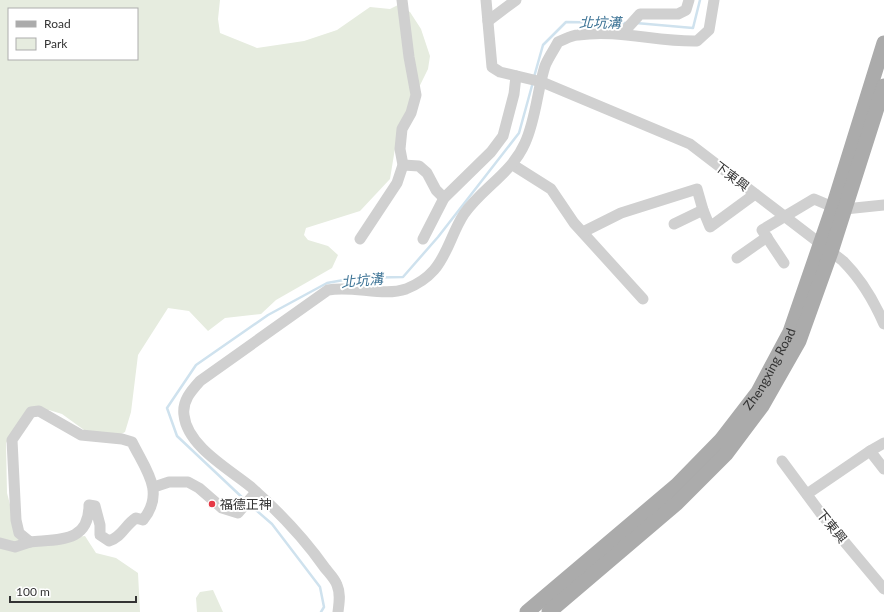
<svg xmlns="http://www.w3.org/2000/svg" width="884" height="612" viewBox="0 0 884 612" font-family="Lato,'Noto Sans TC',sans-serif">
<style>
.green{fill:#e6ecdf;fill-rule:evenodd}
.lines{fill:none;stroke-linecap:round;stroke-linejoin:round}
.stream{stroke:#cfe2ee;stroke-width:2.5}
.minor{stroke:#d0d0d0;stroke-width:11}
.major{stroke:#ababab;stroke-width:15}
.poi-dot{fill:#e63946;stroke:#fff;stroke-width:1.5}
.labels{text-anchor:middle;dominant-baseline:central;stroke-width:4;stroke-linejoin:round;paint-order:stroke}
.street-label{font-size:13px;fill:#333;stroke:#fff}
.poi-label{font-size:13px;fill:#333;stroke:#fff;text-anchor:start}
.water-label{font-size:14px;font-style:italic;fill:#3f7597;stroke:#fff}
</style>
<rect width="100%" height="100%" fill="#fff"/>
<g class="green">
<path d="M 0,0 L 220,0 L 218,19 L 220,33 L 257,48 L 304,41 L 337,30 L 370,7 L 390,9 L 398,5 L 410,12 L 421,29 L 430,56 L 428,69 L 398,130 L 390,179 L 360,211 L 306,228 L 304,235 L 308,240 L 328,246 L 338,255 L 332,268 L 276,300 L 261,314 L 225,318 L 208,331 L 189,311 L 168,308 L 138,355 L 131,412 L 125,432 L 119,435 L 91,435 L 62,414 L 49,410 L 23,420 L 6,443 L 7,493 L 14,520 L 22,531 L 39,542 L 85,536 L 96,553 L 116,558 L 138,573 L 140,612 L 0,612 ZM 9,9 L 137,9 L 137,59 L 9,59 Z"/>
<polygon points="213,590 223,612 197,612 196,598 200,592"/>
</g>
<g class="lines">
<g class="stream">
<polyline points="636,23 693,28 700,0"/>
<polyline points="534,77 543,45 566,22 627,23"/>
<polyline points="246,501 177,436 167,408 196,365 268,315 327,283 355,278 403,277 438,237 519,133 533,82"/>
<polyline points="249,504 272,524 320,587 324,607 321,612"/>
</g>
<g class="minor">
<path d="M 486,0 L 492,67 L 500,72 L 542,82 L 690,144 L 843,261 C 861,279 874,301 884,324"/>
<polyline points="488,21 516,0"/>
<polyline points="622,34 640,14 678,14 686,10 689,0"/>
<polyline points="403,165 419,166 427,173 436,190 444,198"/>
<polyline points="513,165 551,189 574,223 643,299"/>
<polyline points="674,224 703,210 710,227 755,194"/>
<polyline points="583,232 621,213 697,189 703,210"/>
<polyline points="360,239 397,183 403,165 400,149 402,129 411,113 416,95 409,57 402,0"/>
<polyline points="423,239 444,198 491,152 503,136 514,94 516,76"/>
<polyline points="737,258 767,237"/>
<polyline points="784,263 762,230 814,199 833,207 845,209 884,205"/>
<path d="M 39,411 L 81,435 L 122,439 L 132,442 C 145,469 166,492 143,520 L 136,518 C 125,525 122,537 109,541 L 100,535 L 100,525 L 95,506 L 89,505 C 89,543 59,539 30,542 L 19,533 L 16,520 L 12,440 L 31,412 Z"/>
<polyline points="884,443 870,451 884,469"/>
<polyline points="782,461 822,515 884,589"/>
<polyline points="154,487 169,482 188,482 199,488 222,508 238,513 256,492"/>
<polyline points="807,494 870,451"/>
<polyline points="0,543 15,547 30,542"/>
<path d="M 338,612 C 339,603 341,594 337,585 C 335,579 329,573 325,568 C 304,538 278,511 251,487 C 229,469 187,446 184,415 C 182,401 191,391 200,381 L 328,290 C 353,285 383,297 406,289 C 416,285 427,278 434,270 C 448,254 452,232 464,214 C 482,188 512,173 525,143 C 536,119 537,91 545,66 C 548,58 554,50 558,42 C 564,40 571,35 578,35 C 618,29 657,42 697,41 L 709,30 L 714,0"/>
</g>
<g class="major">
<path id="s1" d="M 527,612 L 677,485 L 721,440 L 758,392 L 790,332 L 833,207 L 884,43"/>
<polyline points="549,612 677,503 726,454 762,406 799,341 831,252 884,86"/>
</g>
</g>
<circle class="poi-dot" cx="212" cy="504" r="4"/>
<g class="labels">
<g class="street-label">
<text transform="translate(732 176) rotate(37)">下東興</text>
<text stroke="none"><textPath href="#s1" startOffset="346">Zhengxing Road</textPath></text>
<text transform="translate(832 526) rotate(51)">下東興</text>
</g>
<g class="poi-label">
<text x="220" y="504">福德正神</text>
</g>
<g class="water-label">
<text transform="translate(600 22) rotate(1)">北坑溝</text>
<text transform="translate(362 280) rotate(-5)">北坑溝</text>
</g>
</g>
<rect x="8" y="8" width="130" height="52" fill="#ffffff" stroke="#adadad"/>
<rect x="16" y="21" width="20" height="6" fill="#ababab" stroke="#adadad"/>
<text x="44" y="28" font-size="12" fill="#333333">Road</text>
<rect x="16" y="38" width="20" height="12" fill="#e6ecdf" stroke="#adadad"/>
<text x="44" y="48" font-size="12" fill="#333333">Park</text>
<path d="M10 596v6h126v-6" fill="none" stroke="#333333" stroke-width="2"/>
<text x="16" y="596" font-size="12" fill="#333333" stroke="#ffffff" stroke-width="3" paint-order="stroke">100 m</text>
</svg>
